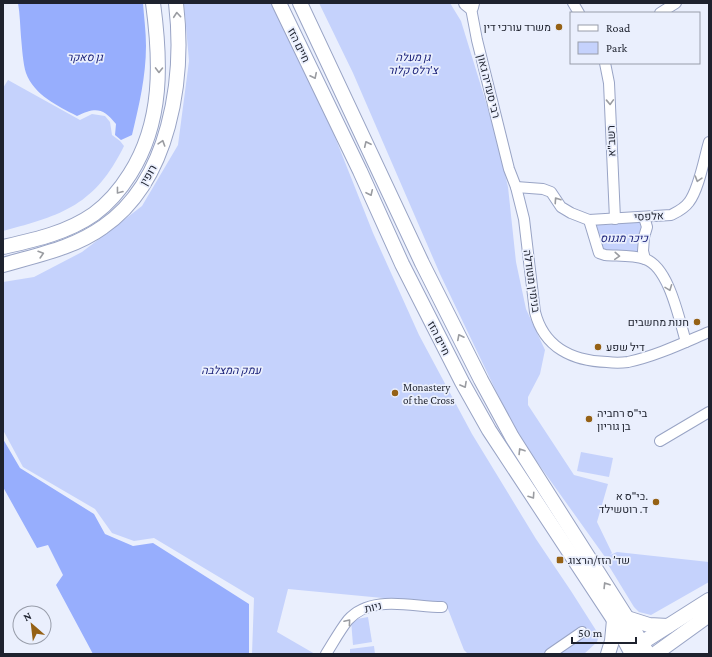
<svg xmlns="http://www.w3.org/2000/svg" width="712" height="657" viewBox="0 0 712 657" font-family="'Crimson Pro',Heebo,serif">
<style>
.green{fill:#c5d2fc}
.forest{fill:#97aefd}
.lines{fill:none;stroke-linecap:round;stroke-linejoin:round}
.street-casing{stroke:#99a4c5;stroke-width:12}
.secondary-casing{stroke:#99a4c5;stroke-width:16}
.street{stroke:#fff;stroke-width:10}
.secondary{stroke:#fff;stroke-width:14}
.oneway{stroke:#9a9ca1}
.poi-dot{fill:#956115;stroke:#eaeffd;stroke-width:1.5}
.labels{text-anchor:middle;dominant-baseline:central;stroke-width:3.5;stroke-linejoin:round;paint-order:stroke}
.poi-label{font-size:11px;fill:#1e222e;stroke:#eaeffd;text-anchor:start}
.street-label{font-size:11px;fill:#1e222e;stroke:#eaeffd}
.park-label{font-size:11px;font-style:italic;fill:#1a2179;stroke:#eaeffd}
</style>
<rect width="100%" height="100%" fill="#eaeffd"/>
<g class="green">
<polygon points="184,3 276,3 301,51 373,233 419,335 472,434 536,539 571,591 599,635 597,642 584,654 468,654 464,650 446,604 288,589 277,632 315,654 252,654 254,598 154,538 134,541 112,533 95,509 23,467 3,430 3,282 34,277 82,252 142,206 178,145 189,61"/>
<polygon points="319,3 450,3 461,21 496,135 508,187 516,262 526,309 545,350 540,374 528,397 528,405 574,475 608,484 597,522 612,553 610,555 617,552 709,562 709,582 651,615 639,612 634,607 604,558 605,557 522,441 496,391 440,274 353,73"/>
<path d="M 8,80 L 80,120 L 92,114 L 105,116 L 110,122 L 112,135 L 120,141 L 124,146 C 95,205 63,215 3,231 L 3,88 Z"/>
<path d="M 642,221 C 643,234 636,240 638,253 L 603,251 L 593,223 L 605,225 Z"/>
<polygon points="581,452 613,458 609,477 577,471"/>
<polygon points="368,617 372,642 353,645 351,620"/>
<polygon points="374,646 375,654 350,654 350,649"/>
</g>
<g class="forest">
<path d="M 18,3 L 143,3 C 144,17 146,32 146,46 C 146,76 139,106 132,135 L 121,140 L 115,135 L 116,124 C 103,108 96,107 77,116 C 58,106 34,95 26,73 C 23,64 22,47 21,37 C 20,25 20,14 18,3 Z"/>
<polygon points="3,439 20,468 94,514 105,534 133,546 153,543 249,604 249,654 93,654 56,585 63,575 48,545 37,548 3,487"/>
</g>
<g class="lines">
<defs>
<g id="street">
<path d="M 470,3 L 477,40 L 509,169 L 516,187 L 524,219 L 535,312 C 544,348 573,361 607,362 C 614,363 621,363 628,362 C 656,356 683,343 709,332"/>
<polyline points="573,3 579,13"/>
<polyline points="660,13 676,3"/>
<polyline points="605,63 609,83 615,219"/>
<path d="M 516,187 L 543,189 L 551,192 L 561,207 L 571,213 L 589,220 L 671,215 C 677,212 684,209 689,202 C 699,189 704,159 709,142"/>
<polyline points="644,217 647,227 644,237 643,251 645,259"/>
<path d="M 589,220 L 599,253 L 605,255 C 617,256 633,255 645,259 C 669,267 679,319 686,342"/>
<polyline points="660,441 709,412"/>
<path d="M 326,654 C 333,643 340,630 348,620 C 371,594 412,607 442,607"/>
<polyline points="550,654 582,632"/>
</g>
<g id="secondary">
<polyline points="279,3 360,171 402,264 462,382 489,430 614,620 632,654"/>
<polyline points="300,3 422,263 481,380 512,437 627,618 648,654"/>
<polyline points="466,3 471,7 472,3"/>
<path d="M 3,247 C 34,240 67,233 94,214 C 109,203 120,190 130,174 C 163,122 161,62 153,3"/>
<path d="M 3,265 C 37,255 74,248 103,227 C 170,181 185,79 176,3"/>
<polyline points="627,618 649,625 668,626"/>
<polyline points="635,647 709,600"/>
<polyline points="608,654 612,641 614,620"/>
<polyline points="655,654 709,615"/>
</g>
</defs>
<use href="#street" class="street-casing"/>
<use href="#secondary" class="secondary-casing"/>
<use href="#street" class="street"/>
<use href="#secondary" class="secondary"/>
</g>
<defs><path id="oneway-chevron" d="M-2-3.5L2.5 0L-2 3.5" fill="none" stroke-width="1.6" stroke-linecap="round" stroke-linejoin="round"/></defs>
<g class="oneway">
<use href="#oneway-chevron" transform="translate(177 15) rotate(-95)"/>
<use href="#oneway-chevron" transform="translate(159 70) rotate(91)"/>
<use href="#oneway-chevron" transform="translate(314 76) rotate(64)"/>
<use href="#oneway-chevron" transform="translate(610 102) rotate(88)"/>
<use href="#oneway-chevron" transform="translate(162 143) rotate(-72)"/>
<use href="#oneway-chevron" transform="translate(367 144) rotate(-115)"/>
<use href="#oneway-chevron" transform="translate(698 179) rotate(107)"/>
<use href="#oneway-chevron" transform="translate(119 191) rotate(128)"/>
<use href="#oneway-chevron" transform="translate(370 193) rotate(65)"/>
<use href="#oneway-chevron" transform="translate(557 200) rotate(-124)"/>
<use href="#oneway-chevron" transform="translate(41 254) rotate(-17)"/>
<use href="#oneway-chevron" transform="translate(617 256) rotate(4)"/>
<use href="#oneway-chevron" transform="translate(669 288) rotate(69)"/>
<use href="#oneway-chevron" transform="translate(460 337) rotate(-117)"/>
<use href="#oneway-chevron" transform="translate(464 385) rotate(61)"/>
<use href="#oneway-chevron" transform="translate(521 451) rotate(-122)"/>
<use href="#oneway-chevron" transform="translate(532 496) rotate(56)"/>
<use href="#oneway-chevron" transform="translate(606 585) rotate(-122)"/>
<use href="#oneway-chevron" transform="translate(348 622) rotate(-50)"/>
</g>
<g class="poi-dot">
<circle cx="559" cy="27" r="4"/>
<circle cx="697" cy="322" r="4"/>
<circle cx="598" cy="347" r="4"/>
<circle cx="395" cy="393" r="4"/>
<circle cx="589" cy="419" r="4"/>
<circle cx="656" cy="502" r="4"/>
<rect x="556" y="556" width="8" height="8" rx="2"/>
</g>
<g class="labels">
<g class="poi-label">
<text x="551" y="27" text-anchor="end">משרד עורכי דין</text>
<text x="689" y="322" text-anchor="end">חנות מחשבים</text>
<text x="606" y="347">דיל שפע</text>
<text x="403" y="387">Monastery<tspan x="403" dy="13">of the Cross</tspan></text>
<text x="597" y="413">בי"ס רחביה<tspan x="597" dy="13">בן גוריון</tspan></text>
<text x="648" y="496" text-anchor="end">בי"ס א.<tspan x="648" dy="13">ד. רוטשילד</tspan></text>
<text x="568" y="560">שד׳ הזז/הרצוג</text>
</g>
<g class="street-label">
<text transform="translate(299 45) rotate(64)">חיים הזז</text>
<text transform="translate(489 86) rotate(76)">רבי סעדיה גאון</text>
<text transform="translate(611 141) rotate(-92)">רשב"א</text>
<text transform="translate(148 175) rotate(-60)">רופין</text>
<text transform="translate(649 216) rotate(-3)">אלפסי</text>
<text transform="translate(532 281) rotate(82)">בנימין מטודלה</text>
<text transform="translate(439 338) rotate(63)">חיים הזז</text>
<text transform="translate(373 607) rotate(-13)">ניות</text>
</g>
<g class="park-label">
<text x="85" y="57">גן סאקר</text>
<text x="413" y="57">גן מעלה<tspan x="413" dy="13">צ'רלס קלור</tspan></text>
<text x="624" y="238">כיכר מגנוס</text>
<text x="231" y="370">עמק המצלבה</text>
</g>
</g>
<rect width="712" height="657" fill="none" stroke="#1e222e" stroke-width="8"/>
<rect x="570" y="12" width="130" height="52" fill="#eaeffd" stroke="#989daa"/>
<rect x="578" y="25" width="20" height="6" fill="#ffffff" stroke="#989daa"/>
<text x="606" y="32" font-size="12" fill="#1e222e">Road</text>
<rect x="578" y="42" width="20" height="12" fill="#c5d2fc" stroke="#989daa"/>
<text x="606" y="52" font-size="12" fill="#1e222e">Park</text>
<g transform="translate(32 625) rotate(332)"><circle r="19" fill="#eaeffd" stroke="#989daa"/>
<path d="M0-3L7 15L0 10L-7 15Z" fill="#956115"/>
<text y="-6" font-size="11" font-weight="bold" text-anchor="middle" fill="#1e222e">N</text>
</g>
<path d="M572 637v6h64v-6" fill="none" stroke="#1e222e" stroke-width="2"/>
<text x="578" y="637" font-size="12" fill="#1e222e" stroke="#eaeffd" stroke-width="3" paint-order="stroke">50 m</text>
</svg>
